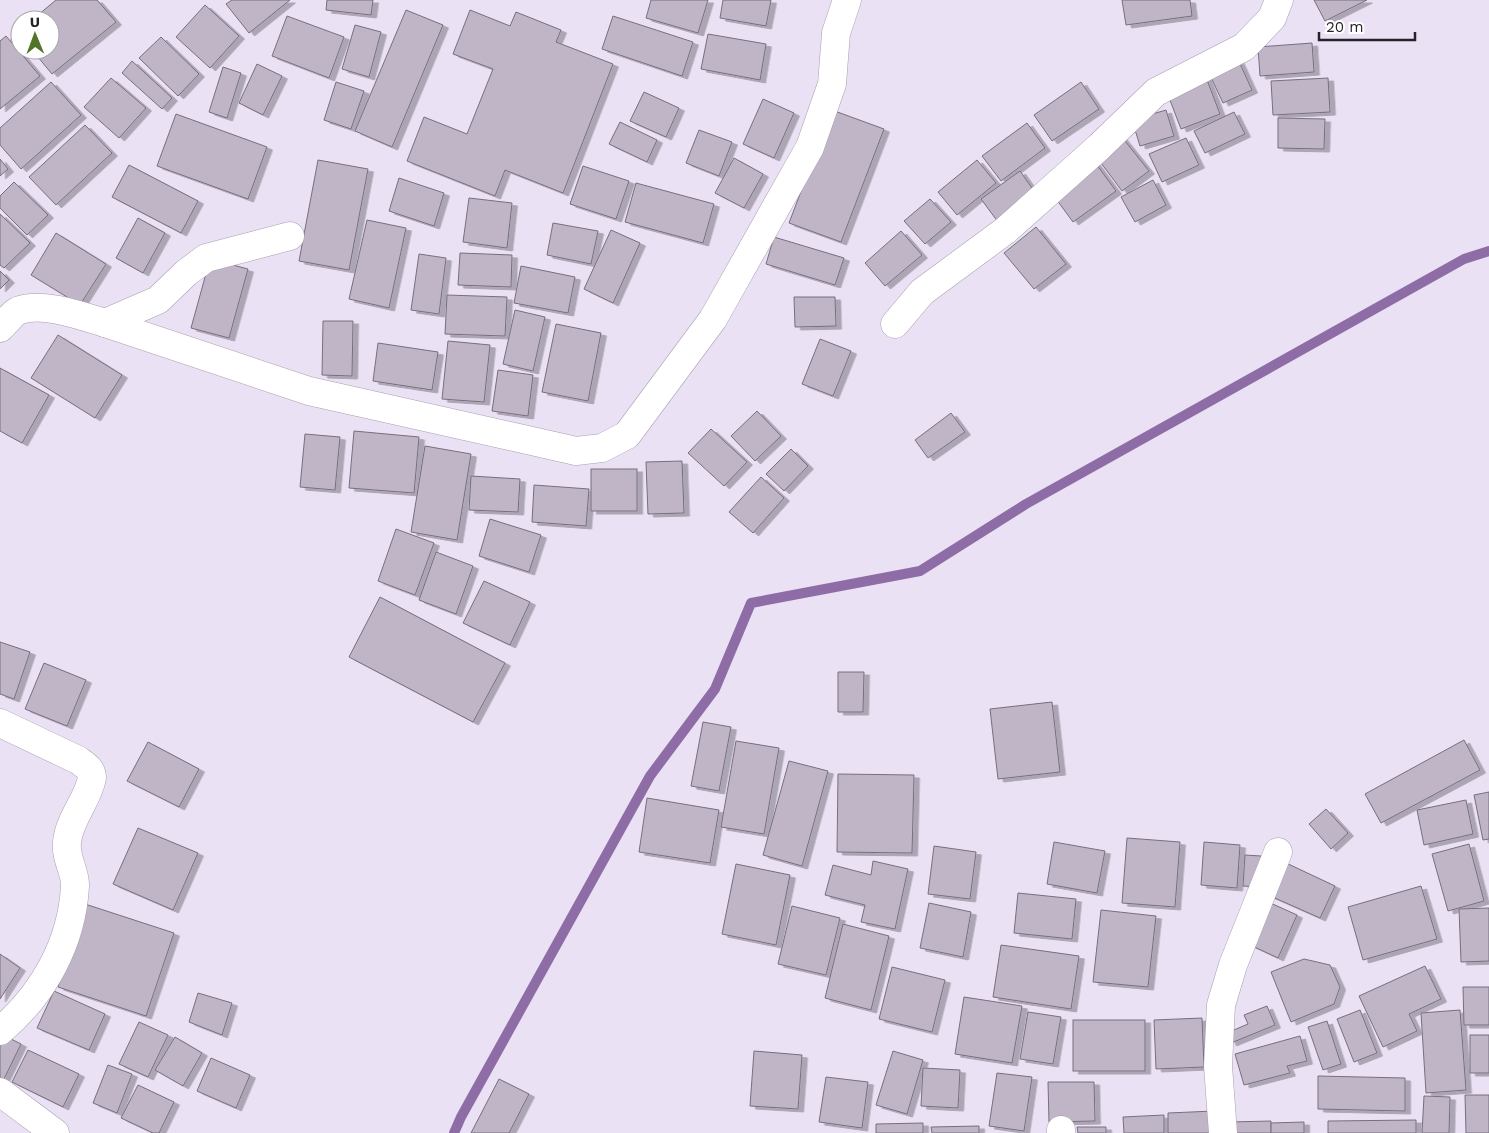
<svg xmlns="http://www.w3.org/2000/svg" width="1489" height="1133" viewBox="0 0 1489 1133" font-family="'Work Sans',sans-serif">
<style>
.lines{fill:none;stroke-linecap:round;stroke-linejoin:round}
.stream{stroke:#8e6da6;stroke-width:10}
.building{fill:#bfb5c7;stroke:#776e7f;filter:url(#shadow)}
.minor-casing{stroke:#a79eaf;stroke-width:29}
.minor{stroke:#fff;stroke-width:28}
</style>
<defs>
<filter id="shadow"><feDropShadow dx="5.5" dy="3" stdDeviation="0" flood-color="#0004"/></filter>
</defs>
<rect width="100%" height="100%" fill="#ebe1f4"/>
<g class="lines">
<polyline class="stream" points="454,1133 461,1117 650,776 715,689 751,603 920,571 1026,504 1464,259 1489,251"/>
</g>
<g class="building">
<polygon points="56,0 97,0 116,22 52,74 32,50 50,50 50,20 32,20"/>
<polygon points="232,0 290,0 249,33 226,4"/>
<polygon points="327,0 373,0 371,15 326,10"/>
<polygon points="651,0 708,0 698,33 646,18"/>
<polygon points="723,0 771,0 766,26 720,18"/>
<polygon points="1122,0 1190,0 1192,16 1126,25"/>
<polygon points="1314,0 1367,0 1325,21"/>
<polygon points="205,5 239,36 210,68 176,37"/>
<polygon points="406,10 443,25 392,147 355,131"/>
<polygon points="470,10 510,26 516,12 561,30 556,42 613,64 563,193 505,170 495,196 407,161 424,117 467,134 493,69 453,54"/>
<polygon points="287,16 344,37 329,78 272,56"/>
<polygon points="613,16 693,42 682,76 602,49"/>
<polygon points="355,25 381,32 369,77 342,69"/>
<polygon points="708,34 766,44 760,80 701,69"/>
<polygon points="6,36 40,76 0,109 0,41"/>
<polygon points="161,37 199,74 178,96 139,58"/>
<polygon points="1312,43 1314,72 1260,76 1258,47"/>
<polygon points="1236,55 1252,90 1223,103 1207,69"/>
<polygon points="132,61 172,98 162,109 122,73"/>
<polygon points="257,64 282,76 263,115 239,103"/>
<polygon points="223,67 241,73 227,118 209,112"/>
<polygon points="1204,72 1220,114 1181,129 1165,87"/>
<polygon points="111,78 146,108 119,138 84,107"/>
<polygon points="1328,78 1330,112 1273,115 1271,81"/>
<polygon points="51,82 81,115 21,169 0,145 0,128"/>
<polygon points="336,82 364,91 351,129 324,120"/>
<polygon points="1081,82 1099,109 1052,141 1034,115"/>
<polygon points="644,92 679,108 666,137 630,121"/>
<polygon points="763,99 794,113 774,158 743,144"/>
<polygon points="832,110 884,129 841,242 789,223"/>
<polygon points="1166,110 1174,136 1140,146 1132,120"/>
<polygon points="1234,112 1245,134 1205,153 1194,131"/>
<polygon points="176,114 267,147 248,199 157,166"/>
<polygon points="1278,118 1325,119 1324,149 1278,148"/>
<polygon points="620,122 657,140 647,162 609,144"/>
<polygon points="1027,123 1045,148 1001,181 982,156"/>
<polygon points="85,125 112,153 56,205 29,177"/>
<polygon points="699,130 732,142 719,176 686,163"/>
<polygon points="1121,136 1149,171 1122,191 1095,155"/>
<polygon points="1186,138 1199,165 1162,182 1149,154"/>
<polygon points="734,158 763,174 744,208 715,193"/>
<polygon points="0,159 8,169 0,176"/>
<polygon points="318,160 368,169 349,270 299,261"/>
<polygon points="977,160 996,183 957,215 938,192"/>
<polygon points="1094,161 1116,191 1073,222 1051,192"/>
<polygon points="129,165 198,201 181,233 112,197"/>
<polygon points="583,166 629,181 616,219 570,204"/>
<polygon points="1020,171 1039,198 1001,226 981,199"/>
<polygon points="399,178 444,193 434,226 389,211"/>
<polygon points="1153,180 1166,205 1135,222 1121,197"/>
<polygon points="14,182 48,215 27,235 0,208 0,196"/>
<polygon points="636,183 714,204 703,243 625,222"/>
<polygon points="469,198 512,203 507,248 463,242"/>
<polygon points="930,199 951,222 925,244 904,221"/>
<polygon points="0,214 30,243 4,268 0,265"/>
<polygon points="138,218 165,233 143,273 116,258"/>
<polygon points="367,220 406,228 389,308 349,299"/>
<polygon points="553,223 598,231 591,264 547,255"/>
<polygon points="1036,227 1066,264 1034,289 1004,253"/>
<polygon points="611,230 640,243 613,303 584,289"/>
<polygon points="901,231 922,255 885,286 865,263"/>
<polygon points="56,233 106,264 80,305 31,275"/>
<polygon points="774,237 844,258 835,285 766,264"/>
<polygon points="460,253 512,255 511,287 458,285"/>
<polygon points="419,254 446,258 439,314 411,310"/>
<polygon points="210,259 248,269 229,338 191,328"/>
<polygon points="521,266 575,277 568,313 514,303"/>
<polygon points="0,271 9,280 0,289"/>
<polygon points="447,295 507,297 505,336 445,334"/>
<polygon points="794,297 835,297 836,326 795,327"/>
<polygon points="515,310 545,317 533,371 503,364"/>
<polygon points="323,321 353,321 352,376 322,375"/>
<polygon points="556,324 601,333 588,401 542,392"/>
<polygon points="58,335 122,375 95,418 31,378"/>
<polygon points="820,339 851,351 833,396 802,384"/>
<polygon points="448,341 490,345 484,402 442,399"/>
<polygon points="378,343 438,352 432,390 373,381"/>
<polygon points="0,368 49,395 22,443 0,431"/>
<polygon points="498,370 533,375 528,416 492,411"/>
<polygon points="757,411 781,436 755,461 731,436"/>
<polygon points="951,413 965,432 928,458 915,440"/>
<polygon points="711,429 747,462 724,486 688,453"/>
<polygon points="354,431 419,437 414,493 349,488"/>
<polygon points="305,434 340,437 335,490 300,487"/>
<polygon points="425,446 471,454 457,540 411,532"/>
<polygon points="791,449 808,466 784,491 766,474"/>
<polygon points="682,461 684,513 648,514 646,462"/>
<rect x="591" y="469" width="46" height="42"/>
<polygon points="471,476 520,479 518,512 469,510"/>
<polygon points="761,477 784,498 753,533 729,512"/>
<polygon points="534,485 589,489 586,526 532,522"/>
<polygon points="490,519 541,535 529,572 479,556"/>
<polygon points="396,529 434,543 415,595 378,581"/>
<polygon points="436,552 473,566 456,614 419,600"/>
<polygon points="484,581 530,602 510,645 463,623"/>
<polygon points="380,597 505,663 473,722 349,657"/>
<polygon points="0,642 30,652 14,699 0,694"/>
<polygon points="44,663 86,680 67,726 25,709"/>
<polygon points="838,672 864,672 863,712 838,712"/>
<polygon points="1052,702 1060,772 998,779 990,709"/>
<polygon points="703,722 731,727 719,791 691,786"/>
<polygon points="1464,740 1480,770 1381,823 1365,794"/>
<polygon points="736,741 779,748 764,834 721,827"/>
<polygon points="148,742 199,769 179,807 127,781"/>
<polygon points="789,761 828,771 802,866 763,855"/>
<polygon points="838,774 914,775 912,853 837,852"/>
<polygon points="1489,792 1489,839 1483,840 1474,795"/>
<polygon points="647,798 719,810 710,863 639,852"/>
<polygon points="1466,800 1473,834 1424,845 1417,810"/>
<polygon points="1326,809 1348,833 1331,849 1309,824"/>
<polygon points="138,828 198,853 173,910 113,884"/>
<polygon points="1127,838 1180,842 1175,907 1122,903"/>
<polygon points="1054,842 1105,851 1097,893 1047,884"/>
<polygon points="1204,842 1240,845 1237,888 1201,885"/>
<polygon points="1469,844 1484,901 1448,911 1432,854"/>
<polygon points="934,846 976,852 970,899 928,894"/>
<polygon points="1245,855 1261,856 1259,887 1243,886"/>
<polygon points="873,861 908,869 895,929 861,922 865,905 825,895 833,865 871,875"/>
<polygon points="1284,862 1335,886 1320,918 1268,895"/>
<polygon points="736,864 790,875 776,945 722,934"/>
<polygon points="1421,886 1437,939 1363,960 1348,907"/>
<polygon points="1018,893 1076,899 1072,939 1014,933"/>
<polygon points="1266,901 1297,915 1278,958 1248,944"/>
<polygon points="929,903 971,912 963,957 920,948"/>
<polygon points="85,904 174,933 146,1016 58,987"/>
<polygon points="792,906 840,918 826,975 778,964"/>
<polygon points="1489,908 1489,961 1461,962 1459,909"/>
<polygon points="1101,910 1156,916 1148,987 1093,982"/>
<polygon points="843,924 889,936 871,1010 825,998"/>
<polygon points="1001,945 1079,956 1071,1009 993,997"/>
<polygon points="0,954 20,968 0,999"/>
<polygon points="1304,959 1330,965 1340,987 1334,1004 1291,1022 1271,972"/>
<polygon points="1425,966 1441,999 1409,1014 1417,1031 1383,1047 1359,996"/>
<polygon points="892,967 945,980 932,1032 879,1019"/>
<polygon points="1463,987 1489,987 1489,1025 1464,1025"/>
<polygon points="54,991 105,1014 89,1050 37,1028"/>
<polygon points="198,993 232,1003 222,1035 189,1022"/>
<polygon points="964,997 1022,1006 1012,1063 955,1054"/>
<polygon points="1267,1006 1275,1025 1231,1043 1227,1033 1248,1024 1244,1015"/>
<polygon points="1360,1010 1377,1053 1354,1062 1337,1019"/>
<polygon points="1460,1010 1466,1090 1426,1093 1421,1013"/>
<polygon points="1028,1012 1061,1017 1053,1064 1020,1059"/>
<polygon points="1202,1018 1204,1067 1156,1069 1154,1020"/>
<rect x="1073" y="1020" width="72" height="51"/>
<polygon points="1327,1021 1341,1064 1323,1070 1308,1027"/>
<polygon points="139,1022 168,1035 148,1077 119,1064"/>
<polygon points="3,1035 21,1044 3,1081 0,1079 0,1039"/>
<rect x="1470" y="1035" width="19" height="38"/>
<polygon points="1300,1036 1307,1061 1287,1066 1290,1073 1244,1085 1235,1054"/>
<polygon points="175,1037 202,1053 183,1086 155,1070"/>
<polygon points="28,1050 79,1074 63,1107 12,1082"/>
<polygon points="754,1051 802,1055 798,1109 750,1106"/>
<polygon points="893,1051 923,1060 907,1114 876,1105"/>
<polygon points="211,1058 250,1075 236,1108 197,1091"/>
<polygon points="108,1065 132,1074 117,1113 93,1103"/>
<polygon points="923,1068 960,1070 958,1108 921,1106"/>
<polygon points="997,1073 1032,1077 1024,1131 989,1126"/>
<polygon points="1318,1076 1405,1078 1405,1111 1318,1109"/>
<polygon points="826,1077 868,1082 862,1128 819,1122"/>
<polygon points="499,1079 529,1094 509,1133 471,1133"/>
<polygon points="1048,1082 1094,1082 1095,1121 1049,1122"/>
<polygon points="138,1085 174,1102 159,1133 153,1133 121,1118"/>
<polygon points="1465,1095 1489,1095 1489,1133 1466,1133"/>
<polygon points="1424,1096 1450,1097 1449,1133 1422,1133"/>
<polygon points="1214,1111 1215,1133 1168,1133 1168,1113"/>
<polygon points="1164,1115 1164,1133 1124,1133 1123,1117"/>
<polygon points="1416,1120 1416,1133 1328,1133 1328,1121"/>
<polygon points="1271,1121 1271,1133 1229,1133 1229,1122"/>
<polygon points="1304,1122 1304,1133 1271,1133 1271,1123"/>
<polygon points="923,1123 923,1133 876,1133 876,1124"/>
<polygon points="979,1126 979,1133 932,1133 931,1127"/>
<polygon points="1077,1127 1106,1127 1106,1133 1078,1133"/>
</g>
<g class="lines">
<defs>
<g id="minor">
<polyline points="105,323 158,300 186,273 206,258 290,236"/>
<polyline points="895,324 922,292 1006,230 1099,147 1156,92 1244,47 1272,18 1279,0"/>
<path d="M 0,328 C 6,323 13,312 20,310 C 44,302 81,316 105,323 L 309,391 L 576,451 L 602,448 L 627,435 L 713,319 L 810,147 L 832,84 L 836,33 L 847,0"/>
<path d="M 0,723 L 78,760 C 85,765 92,769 92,778 C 88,800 69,819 67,842 C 65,858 76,873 75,886 C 72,943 43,995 0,1031"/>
<polyline points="0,1092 55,1133"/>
<polyline points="1061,1133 1061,1130"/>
<polyline points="1223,1133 1218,1066 1221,1005 1233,965 1278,852"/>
</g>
</defs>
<use href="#minor" class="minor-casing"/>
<use href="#minor" class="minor"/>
</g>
<g transform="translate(35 35) rotate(359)"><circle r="24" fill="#ffffff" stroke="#a8a7a9"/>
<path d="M0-4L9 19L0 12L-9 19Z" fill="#527329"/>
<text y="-8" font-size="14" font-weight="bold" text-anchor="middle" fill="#262229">U</text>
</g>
<path d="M1319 32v8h96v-8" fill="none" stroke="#262229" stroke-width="2.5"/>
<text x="1326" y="32" font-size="15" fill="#262229" stroke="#ffffff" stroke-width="4" paint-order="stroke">20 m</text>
</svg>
